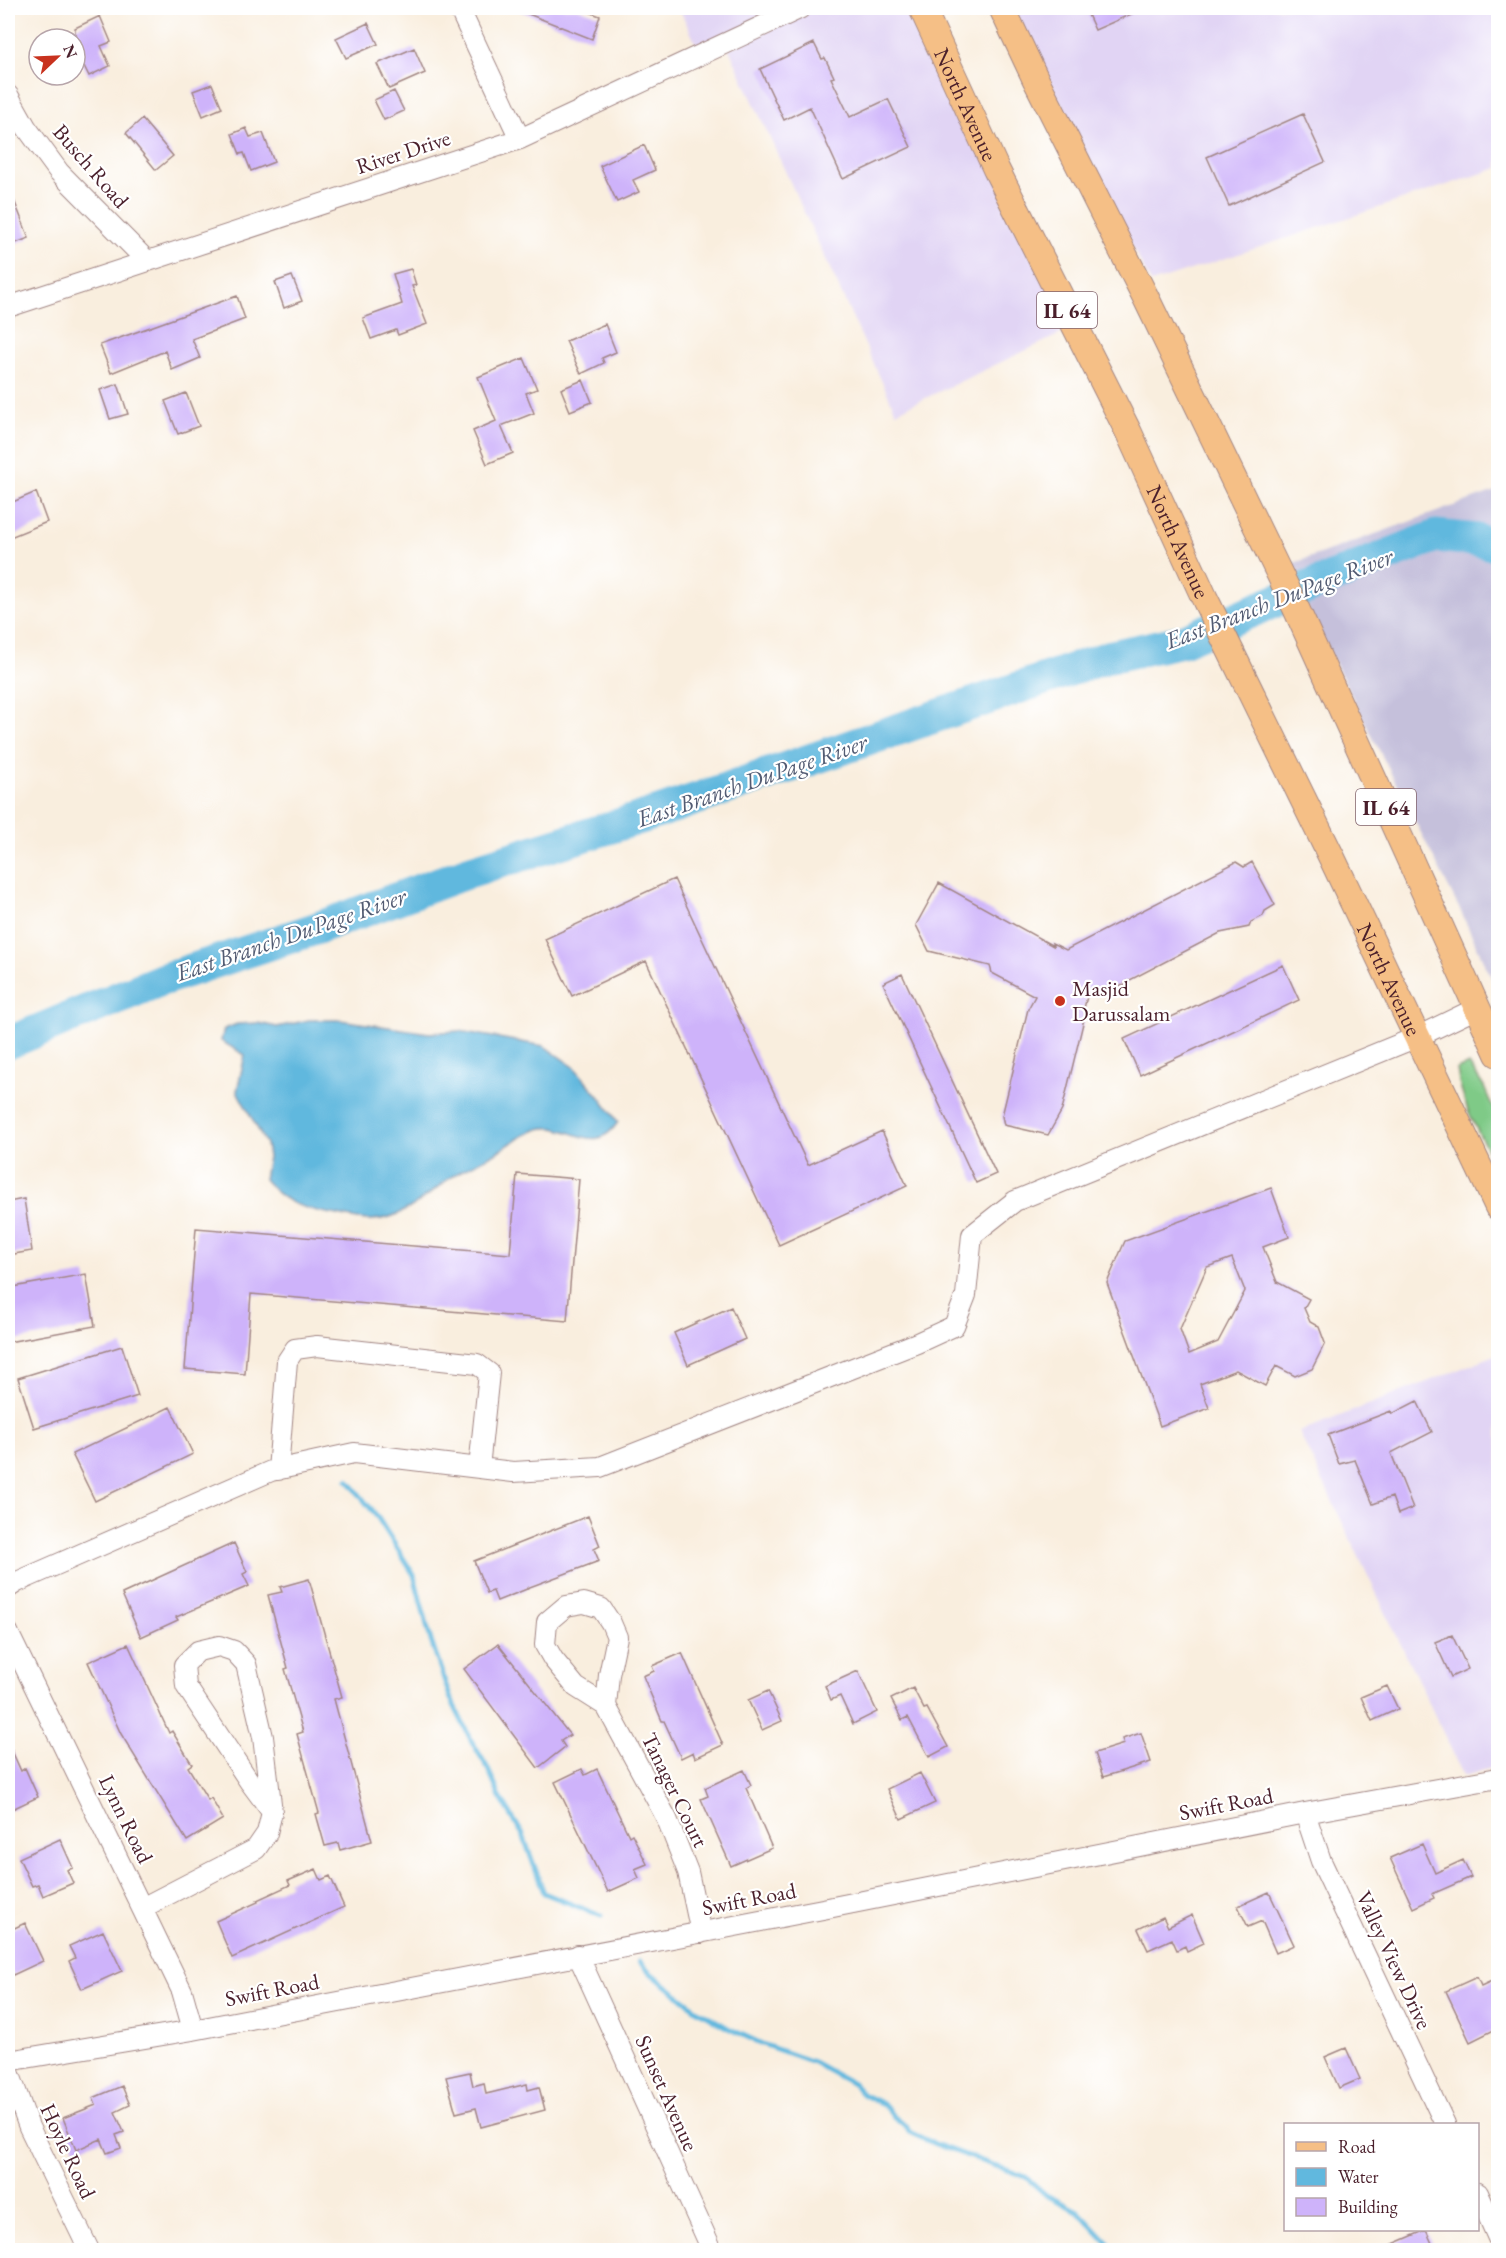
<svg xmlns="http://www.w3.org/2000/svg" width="1506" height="2258" viewBox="0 0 1506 2258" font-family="'EB Garamond',serif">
	<rect width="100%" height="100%" fill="#fff"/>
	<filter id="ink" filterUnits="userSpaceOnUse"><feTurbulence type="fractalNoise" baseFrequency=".0167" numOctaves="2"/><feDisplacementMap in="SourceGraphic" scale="12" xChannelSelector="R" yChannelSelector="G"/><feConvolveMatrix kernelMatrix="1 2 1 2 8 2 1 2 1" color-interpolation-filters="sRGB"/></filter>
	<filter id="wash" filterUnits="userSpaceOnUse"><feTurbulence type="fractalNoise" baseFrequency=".008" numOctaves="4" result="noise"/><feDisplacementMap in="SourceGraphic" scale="24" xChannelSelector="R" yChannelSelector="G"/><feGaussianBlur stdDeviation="1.35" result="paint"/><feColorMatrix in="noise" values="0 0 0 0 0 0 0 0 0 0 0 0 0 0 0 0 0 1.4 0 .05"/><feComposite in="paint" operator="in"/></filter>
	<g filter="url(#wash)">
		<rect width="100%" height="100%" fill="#f9eede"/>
		<path fill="#e1d4f4" d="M 679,8 L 789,8 L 698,48 Z
			M 817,8 L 918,8 L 1071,329 L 896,412 L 729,49 Z
			M 1013,8 L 1498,8 L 1498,168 L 1151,283 Z
			M 1498,1354 L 1498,1766 L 1464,1776 L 1299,1432 Z"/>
		<path fill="#c5c0db" d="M 1498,490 L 1498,992 L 1461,912 L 1286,566 Z"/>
		<path fill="#7fca87" stroke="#647459" stroke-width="1.5" d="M 1469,1064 L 1484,1087 L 1498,1120 L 1498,1170 C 1482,1138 1461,1106 1457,1069 Z"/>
		<path fill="#61b8de" stroke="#566c84" stroke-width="1.5" d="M 309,1020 L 340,1020 L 429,1033 L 459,1031 L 544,1046 L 574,1067 L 599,1096 L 618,1122 C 598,1153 579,1132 553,1128 C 546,1127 537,1129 531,1132 C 519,1137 510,1144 499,1151 C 483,1160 467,1167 451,1177 C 427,1195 404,1219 372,1220 C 358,1221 341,1215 327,1213 C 300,1208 281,1201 264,1179 L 268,1157 L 266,1144 L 237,1091 L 245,1055 L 221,1041 L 224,1029 L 237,1024 L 258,1023 L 277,1027 Z"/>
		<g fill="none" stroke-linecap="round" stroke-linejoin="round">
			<path stroke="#61b8de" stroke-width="5" d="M 348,1480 L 378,1518 L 414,1575 L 431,1641 L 450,1697 L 471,1740 L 487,1767 L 500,1797 L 523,1835 L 544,1893 L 601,1916
				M 639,1961 L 648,1971 L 696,2009 L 728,2028 L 762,2044 L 813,2062 L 853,2084 L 862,2094 L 883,2104 L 893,2116 L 907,2127 L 909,2132 L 935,2144 L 1026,2177 L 1046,2195 L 1078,2211 L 1109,2244 L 1112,2250"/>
			<path stroke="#61b8de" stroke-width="33" d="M 8,1043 L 161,980 L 315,929 L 471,871 L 650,815 L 1108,657 L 1182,641 L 1311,586 L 1436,536 L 1477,540 L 1498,546"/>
		</g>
		<g id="blocks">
			<path fill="#ceb3fa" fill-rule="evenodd" d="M 513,8 L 578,8 L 600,16 L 592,39 Z
				M 1085,8 L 1145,8 L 1095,30 Z
				M 100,16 L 111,42 L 101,46 L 110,66 L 89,76 L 79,56 L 75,59 L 75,28 Z
				M 368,23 L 378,44 L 346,58 L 336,38 Z
				M 814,43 L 822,59 L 825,58 L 834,77 L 831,78 L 850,117 L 888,99 L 911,147 L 843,179 L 810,107 L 784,120 L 760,69 Z
				M 414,48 L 425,73 L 389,89 L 377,64 Z
				M 212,84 L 222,108 L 203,116 L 193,91 Z
				M 394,91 L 404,111 L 384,120 L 374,100 Z
				M 1303,114 L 1325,162 L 1229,206 L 1207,157 Z
				M 142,119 L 173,156 L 156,170 L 126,133 Z
				M 246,128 L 250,137 L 263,133 L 274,162 L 251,171 L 244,153 L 240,154 L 232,134 Z
				M 644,145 L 655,170 L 633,180 L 639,192 L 617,202 L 600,166 Z
				M 8,185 L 29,238 L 8,246 Z
				M 411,269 L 416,285 L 412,286 L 427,324 L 398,335 L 396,330 L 371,339 L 363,318 L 402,304 L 393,274 Z
				M 292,276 L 302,301 L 284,308 L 275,282 Z
				M 237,296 L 245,319 L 192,339 L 200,358 L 172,370 L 165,351 L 111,373 L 100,345 Z
				M 605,324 L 616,352 L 602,358 L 604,363 L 581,374 L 566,341 Z
				M 524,358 L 537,389 L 526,393 L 534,413 L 501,426 L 513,453 L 487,464 L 473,431 L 496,421 L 478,377 Z
				M 583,380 L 592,402 L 570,411 L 561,389 Z
				M 118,384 L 128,414 L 110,419 L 100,390 Z
				M 186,393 L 199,426 L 178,434 L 165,401 Z
				M 36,492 L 47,522 L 8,538 L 8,504 Z
				M 1236,862 L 1244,867 L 1252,862 L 1275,905 L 1265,911 L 1263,916 L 1251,922 L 1249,927 L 1220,933 L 1126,982 L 1124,985 L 1088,993 L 1084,1008 L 1086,1011 L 1062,1110 L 1048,1135 L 1004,1125 L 1002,1116 L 1028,1009 L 1035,996 L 992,973 L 990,966 L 929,951 L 916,925 L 939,883 L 1053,946 L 1052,943 L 1066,950 Z
				M 674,879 L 808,1165 L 882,1131 L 907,1186 L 779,1245 L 646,961 L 572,996 L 545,939 Z
				M 1283,965 L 1299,1000 L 1140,1075 L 1124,1039 Z
				M 902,974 L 996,1174 L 976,1183 L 883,983 Z
				M 517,1174 L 579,1179 L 567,1321 L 251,1294 L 245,1374 L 185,1369 L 196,1228 L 510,1254 Z
				M 1271,1188 L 1289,1237 L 1263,1247 L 1277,1282 L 1309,1299 L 1304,1308 L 1310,1322 L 1319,1327 L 1325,1343 L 1312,1369 L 1295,1376 L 1276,1366 L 1265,1386 L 1236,1370 L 1200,1384 L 1209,1408 L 1160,1426 L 1107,1283 L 1125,1241 ZM 1232,1258 L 1245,1291 L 1218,1342 L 1189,1354 L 1180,1329 L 1207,1267 Z
				M 24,1199 L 32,1251 L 8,1255 L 8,1202 Z
				M 86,1274 L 95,1326 L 8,1342 L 8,1288 Z
				M 731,1307 L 745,1339 L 688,1365 L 674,1333 Z
				M 122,1346 L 138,1396 L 34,1428 L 18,1378 Z
				M 1417,1401 L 1432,1432 L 1391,1453 L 1413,1508 L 1398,1514 L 1392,1497 L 1373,1504 L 1355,1460 L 1339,1464 L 1328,1435 L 1391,1411 L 1392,1414 Z
				M 170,1407 L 193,1454 L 95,1501 L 72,1454 Z
				M 588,1516 L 600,1546 L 594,1549 L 599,1561 L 527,1588 L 527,1589 L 497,1601 L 493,1591 L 487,1593 L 474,1561 Z
				M 234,1543 L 247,1572 L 243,1574 L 249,1586 L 176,1617 L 178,1620 L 141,1637 L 122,1594 Z
				M 309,1579 L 342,1697 L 334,1699 L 372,1841 L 340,1850 L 338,1843 L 325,1846 L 316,1814 L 319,1813 L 297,1734 L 303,1732 L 285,1669 L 288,1668 L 268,1595 L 282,1592 L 280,1587 Z
				M 1452,1635 L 1468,1669 L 1451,1677 L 1435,1642 Z
				M 128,1644 L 169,1733 L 172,1731 L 192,1764 L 188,1767 L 208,1800 L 211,1798 L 223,1819 L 187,1841 L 121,1734 L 88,1662 Z
				M 498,1644 L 570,1735 L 561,1741 L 565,1747 L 538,1768 L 464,1669 Z
				M 682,1653 L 723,1745 L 695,1758 L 693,1752 L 681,1758 L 664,1721 L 662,1721 L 643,1676 L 654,1671 L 652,1666 Z
				M 858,1671 L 877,1712 L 853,1724 L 840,1696 L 831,1700 L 825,1686 Z
				M 1387,1686 L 1398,1709 L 1372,1721 L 1361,1697 Z
				M 913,1688 L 924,1709 L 927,1708 L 948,1747 L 929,1757 L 908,1717 L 902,1720 L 891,1699 Z
				M 768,1691 L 782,1721 L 762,1730 L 748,1700 Z
				M 1141,1733 L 1151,1762 L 1103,1777 L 1095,1753 L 1124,1744 L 1122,1739 Z
				M 8,1742 L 21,1771 L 25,1768 L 38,1797 L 8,1811 Z
				M 582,1769 L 585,1775 L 597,1769 L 629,1836 L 632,1834 L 647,1864 L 635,1869 L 639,1878 L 608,1892 L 555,1782 Z
				M 744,1770 L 751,1785 L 746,1788 L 772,1848 L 731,1866 L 701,1799 L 708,1796 L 705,1788 Z
				M 920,1773 L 935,1803 L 901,1819 L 887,1789 Z
				M 60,1839 L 73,1868 L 67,1870 L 73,1883 L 43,1896 L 38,1884 L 32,1886 L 19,1858 Z
				M 1422,1844 L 1435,1873 L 1463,1860 L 1471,1877 L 1432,1894 L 1434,1898 L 1413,1908 L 1390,1858 Z
				M 316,1869 L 321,1880 L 330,1876 L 344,1907 L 232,1958 L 216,1921 L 258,1902 L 257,1900 L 290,1885 L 288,1881 Z
				M 1269,1892 L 1294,1945 L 1276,1953 L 1262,1921 L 1248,1927 L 1238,1906 Z
				M 1192,1915 L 1204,1943 L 1187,1951 L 1185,1946 L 1177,1950 L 1172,1939 L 1148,1950 L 1138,1929 L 1163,1917 L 1168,1927 Z
				M 25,1923 L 43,1961 L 13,1975 L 8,1963 L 8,1931 Z
				M 103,1931 L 122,1971 L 82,1989 L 69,1961 L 75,1958 L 69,1946 Z
				M 1477,1977 L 1481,1986 L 1498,1978 L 1498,2028 L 1470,2042 L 1446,1991 Z
				M 1346,2048 L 1360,2079 L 1339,2088 L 1325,2057 Z
				M 470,2072 L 473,2086 L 484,2083 L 486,2094 L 527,2084 L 528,2090 L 539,2087 L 545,2110 L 481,2127 L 476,2108 L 456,2113 L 446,2077 Z
				M 122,2086 L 130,2105 L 115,2112 L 124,2132 L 116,2135 L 121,2148 L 107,2153 L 101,2139 L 76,2150 L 63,2118 L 96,2105 L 93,2098 Z
				M 1426,2230 L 1435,2250 L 1379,2250 Z"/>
		</g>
	</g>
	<g filter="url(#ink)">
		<use href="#blocks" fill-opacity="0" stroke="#a28684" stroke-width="1.5"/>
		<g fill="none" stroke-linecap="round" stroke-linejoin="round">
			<defs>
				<path id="minor" d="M 459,8 L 520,139
					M 8,95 L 26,127 L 59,172 L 147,261
					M 8,307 L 520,139 L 801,8
					M 278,1470 L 287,1361 L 295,1349 L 317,1346 L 477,1364 L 489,1373 L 479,1468
					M 8,1588 L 17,1582 L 271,1471 L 354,1453 L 513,1472 L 600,1467 L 917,1343 L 954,1326 L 966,1295 L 972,1235 L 1015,1201 L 1417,1037 L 1477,1008
					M 8,1632 L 182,1991 L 193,2030
					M 606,1706 L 609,1675 L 617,1637 L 611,1623 L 601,1608 L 584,1603 L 566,1606 L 547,1622 L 545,1645 L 553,1659 L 576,1687 L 606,1706 L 667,1819 L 688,1872 L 701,1933
					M 1305,1813 L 1321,1861 L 1445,2124
					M 142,1908 L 256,1849 L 267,1833 L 272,1812 L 263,1737 L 246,1664 L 234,1651 L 219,1646 L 198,1651 L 184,1665 L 186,1686 L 249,1781 L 272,1812
					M 578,1955 L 712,2250
					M 8,2061 L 193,2030 L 828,1908 L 1305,1813 L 1498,1778
					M 8,2069 L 29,2127 L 89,2250
					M 1478,2193 L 1498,2238"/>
				<g id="major">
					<path id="s1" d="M 922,8 L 996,169 L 1129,433 L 1205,599 L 1332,858 L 1498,1207"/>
					<path d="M 1002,8 L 1036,80 L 1146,298 L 1295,606 L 1498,1054"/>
				</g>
			</defs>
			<use href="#minor" stroke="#a28684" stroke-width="22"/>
			<use href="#major" stroke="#a28684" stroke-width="28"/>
			<use href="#minor" stroke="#fff" stroke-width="20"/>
			<use href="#major" stroke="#f5bf86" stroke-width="26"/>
		</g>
	</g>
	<circle fill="#c8321e" stroke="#fff" stroke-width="2" cx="1060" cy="1001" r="6"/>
	<g text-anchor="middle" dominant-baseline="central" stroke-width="4.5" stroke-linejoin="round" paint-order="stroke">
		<g fill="#fff" stroke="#80626b" stroke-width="1.5">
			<rect x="1037" y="292" width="60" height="36" rx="4.5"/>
			<rect x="1356" y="789" width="60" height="36" rx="4.5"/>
		</g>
		<g font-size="21" font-weight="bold" fill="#4a1f2b">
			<text x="1067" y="310">IL 64</text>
			<text x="1386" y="807">IL 64</text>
		</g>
		<g font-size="22" fill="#4a1f2b" stroke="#fff">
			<text stroke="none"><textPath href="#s1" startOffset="106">North Avenue</textPath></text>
			<text transform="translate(403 152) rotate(-18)">River Drive</text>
			<text transform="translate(91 166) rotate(49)">Busch Road</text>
			<text stroke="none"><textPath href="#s1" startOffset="592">North Avenue</textPath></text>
			<text stroke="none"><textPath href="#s1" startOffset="1078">North Avenue</textPath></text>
			<text transform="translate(675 1790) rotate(64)">Tanager Court</text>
			<text transform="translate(1226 1804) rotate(-11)">Swift Road</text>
			<text transform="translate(126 1819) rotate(64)">Lynn Road</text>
			<text transform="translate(749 1899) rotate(-11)">Swift Road</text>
			<text transform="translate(1394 1960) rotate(65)">Valley View Drive</text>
			<text transform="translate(272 1990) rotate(-11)">Swift Road</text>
			<text transform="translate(667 2093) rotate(66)">Sunset Avenue</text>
			<text transform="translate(68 2151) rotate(65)">Hoyle Road</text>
		</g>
		<g font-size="22" fill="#4a1f2b" stroke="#fff" text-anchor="start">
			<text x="1072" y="988">Masjid<tspan x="1072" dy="25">Darussalam</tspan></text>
		</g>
		<g font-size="24" font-style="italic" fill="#535c73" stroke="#fff">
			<text transform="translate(1279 598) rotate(-21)">East Branch DuPage River</text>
			<text transform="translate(752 780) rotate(-19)">East Branch DuPage River</text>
			<text transform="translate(291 934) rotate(-19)">East Branch DuPage River</text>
		</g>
	</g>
	<rect width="1506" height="2258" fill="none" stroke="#fff" stroke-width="30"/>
	<rect x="1284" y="2123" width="195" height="108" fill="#ffffff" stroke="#b7a5aa" stroke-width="1.5"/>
	<rect x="1296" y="2142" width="30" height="9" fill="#f5bf86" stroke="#b7a5aa" stroke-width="1.5"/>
	<text x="1338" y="2153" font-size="18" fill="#4a1f2b">Road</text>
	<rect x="1296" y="2168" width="30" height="18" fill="#61b8de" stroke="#b7a5aa" stroke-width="1.5"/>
	<text x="1338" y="2183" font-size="18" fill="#4a1f2b">Water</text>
	<rect x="1296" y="2198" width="30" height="18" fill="#ceb3fa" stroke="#b7a5aa" stroke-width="1.5"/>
	<text x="1338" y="2213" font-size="18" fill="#4a1f2b">Building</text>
	<g transform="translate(57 57) rotate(67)"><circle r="28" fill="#ffffff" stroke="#b7a5aa" stroke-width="1.5"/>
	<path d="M0-4.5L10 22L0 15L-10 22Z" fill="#c8321e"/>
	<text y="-9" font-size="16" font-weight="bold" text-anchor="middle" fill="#4a1f2b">N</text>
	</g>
</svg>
